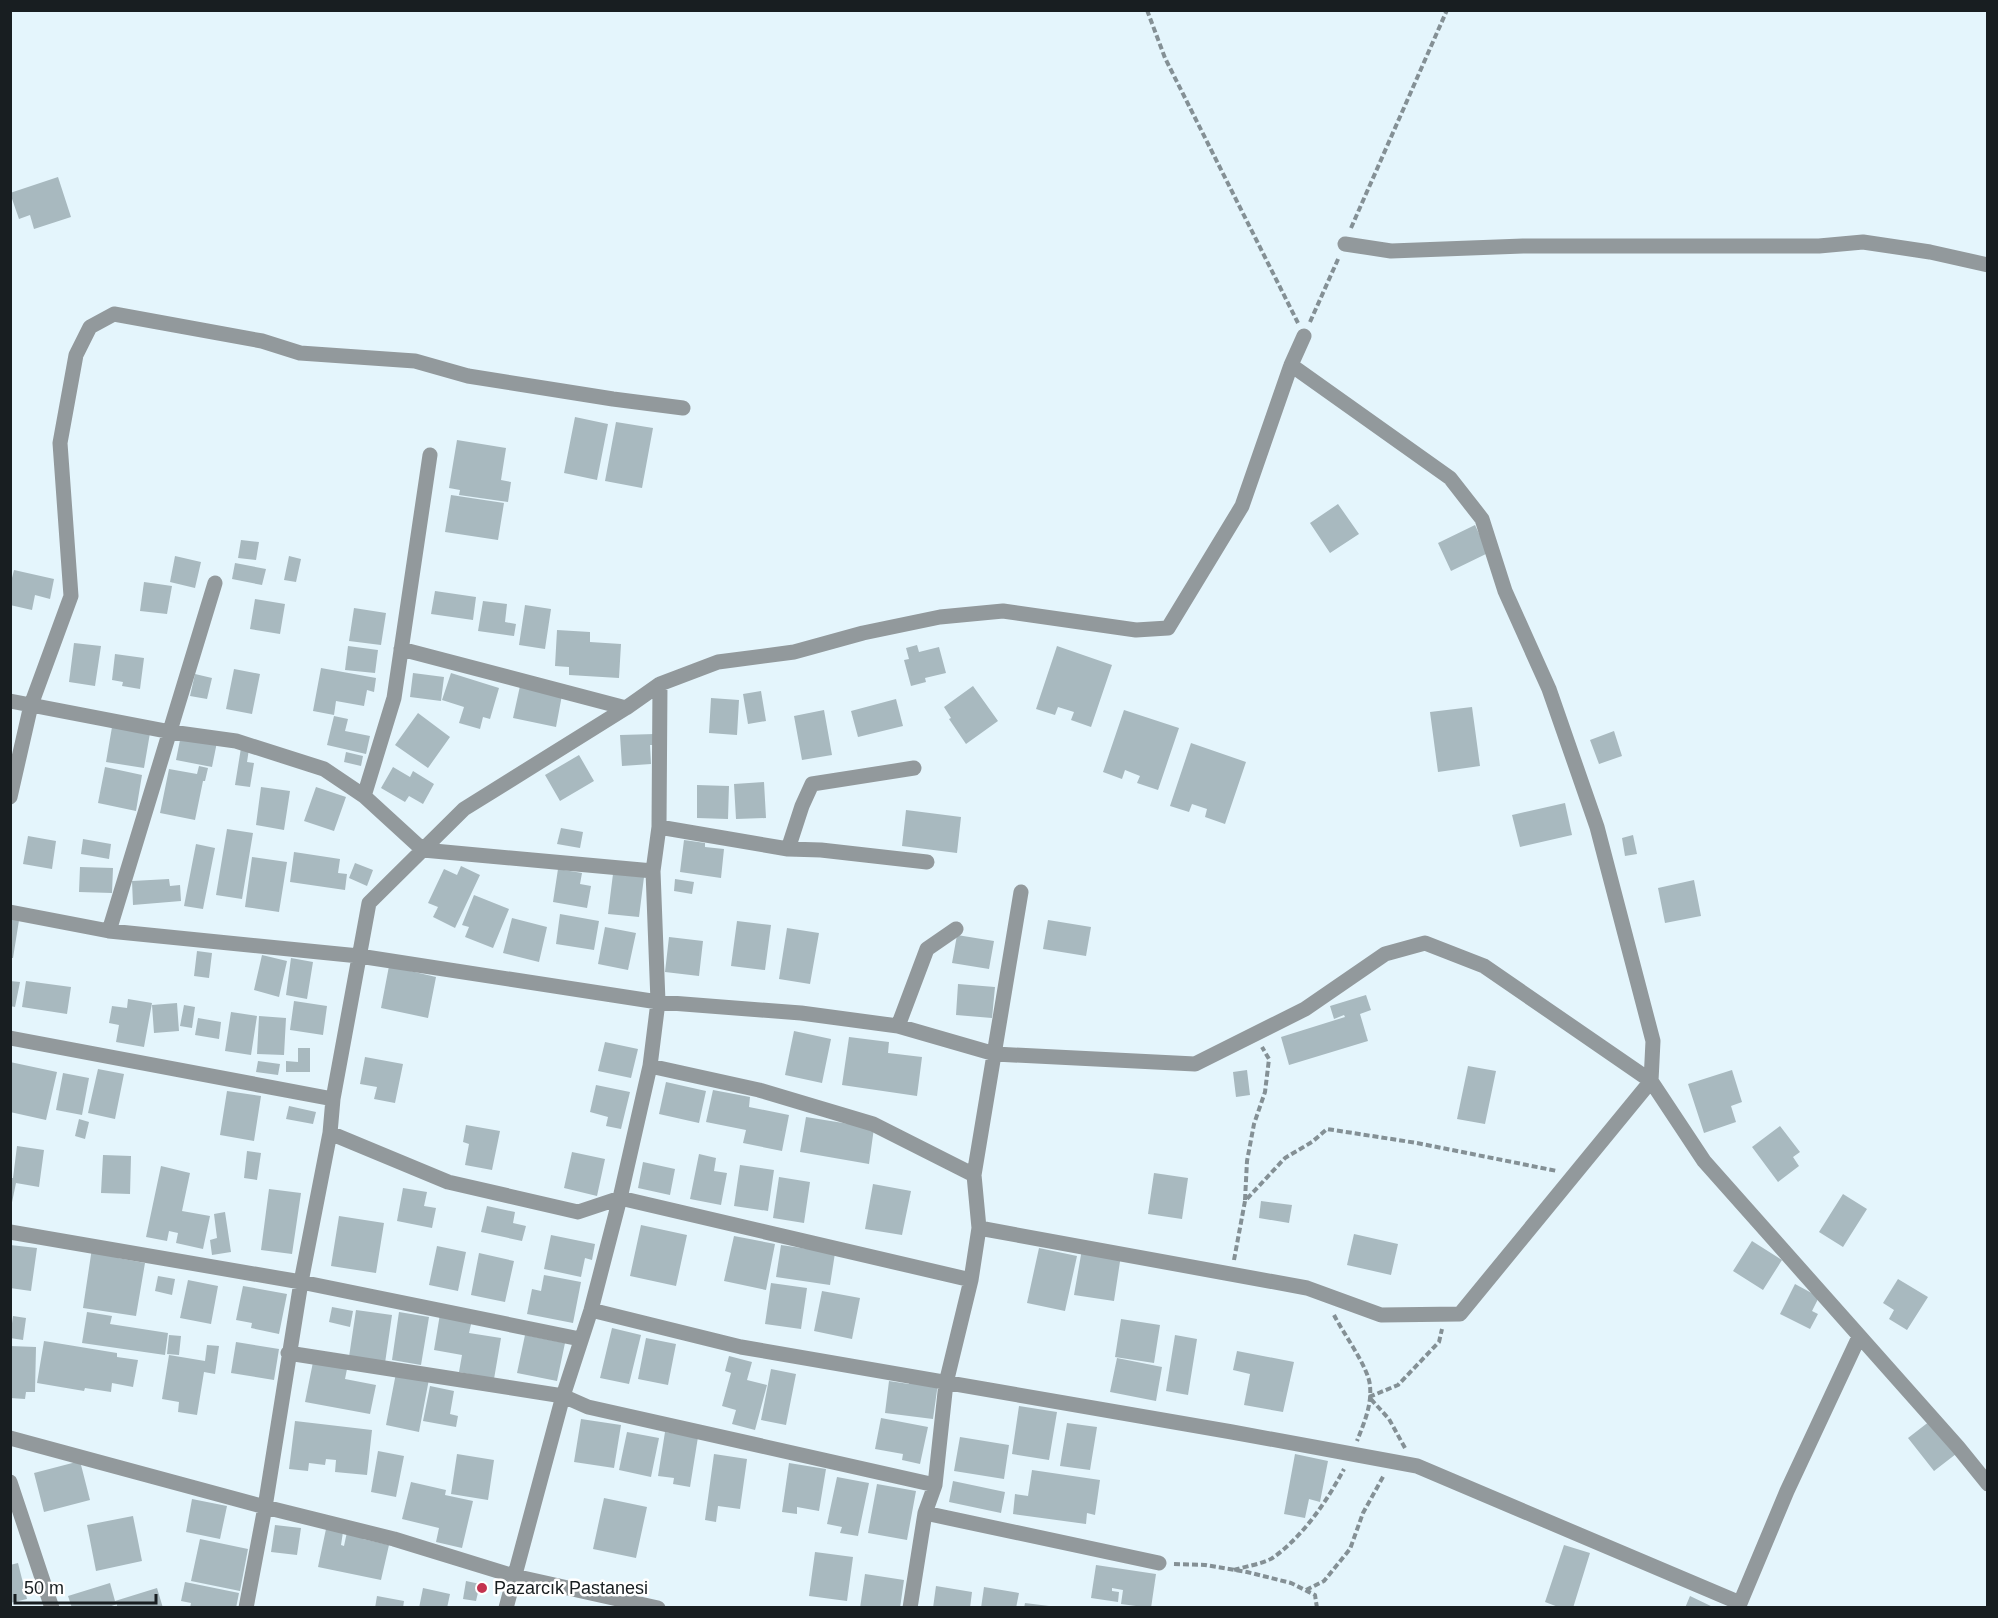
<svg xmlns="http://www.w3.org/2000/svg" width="1998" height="1618" viewBox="0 0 1998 1618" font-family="Arial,sans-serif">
	<rect width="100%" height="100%" fill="#e4f5fc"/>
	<path fill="#a8b9bf" d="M 58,177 L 71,217 L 34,229 L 30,215 L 19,219 L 10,193 Z
		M 575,417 L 608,424 L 597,480 L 564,473 Z
		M 616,422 L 653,428 L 642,488 L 605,481 Z
		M 457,440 L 506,448 L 501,480 L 511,482 L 508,502 L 459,495 L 460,490 L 449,488 Z
		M 451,495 L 504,503 L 498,540 L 445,532 Z
		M 1338,504 L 1359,534 L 1330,553 L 1310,523 Z
		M 1475,525 L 1488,553 L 1451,571 L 1438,543 Z
		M 241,540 L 259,542 L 256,560 L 238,558 Z
		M 175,556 L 201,562 L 195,588 L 170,582 Z
		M 289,556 L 301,559 L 296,582 L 284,580 Z
		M 235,563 L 266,569 L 262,585 L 232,579 Z
		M 14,570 L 54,579 L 50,599 L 35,595 L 32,610 L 10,605 L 10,586 Z
		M 144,582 L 172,586 L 167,614 L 140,611 Z
		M 435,591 L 476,597 L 473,620 L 431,614 Z
		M 255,599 L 285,604 L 280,634 L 250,629 Z
		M 483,601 L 507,604 L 505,622 L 516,624 L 514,636 L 478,631 Z
		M 525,605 L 551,609 L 545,649 L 519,645 Z
		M 354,608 L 386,613 L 381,645 L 349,641 Z
		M 557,630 L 590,632 L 590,642 L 621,644 L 619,678 L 569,675 L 569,667 L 555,666 Z
		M 74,643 L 101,646 L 95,686 L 69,682 Z
		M 917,645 L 919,652 L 939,647 L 946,673 L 925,678 L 926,682 L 911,686 L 904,660 L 909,659 L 906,648 Z
		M 348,646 L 378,650 L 375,673 L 345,670 Z
		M 1057,646 L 1112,665 L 1091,727 L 1071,720 L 1074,712 L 1058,707 L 1055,715 L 1036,709 Z
		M 115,654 L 144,658 L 140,689 L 122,686 L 123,682 L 112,680 Z
		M 321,668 L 376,678 L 374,692 L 367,690 L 364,706 L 336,701 L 334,715 L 313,711 Z
		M 234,669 L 260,674 L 252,714 L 226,709 Z
		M 413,673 L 444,677 L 441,701 L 410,697 Z
		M 451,673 L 499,688 L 490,719 L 483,717 L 480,729 L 459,723 L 464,707 L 442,700 Z
		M 195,674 L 212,678 L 207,699 L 190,696 Z
		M 520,686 L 562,695 L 556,727 L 513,718 Z
		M 973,686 L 998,721 L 966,744 L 949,719 L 951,718 L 944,707 Z
		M 761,691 L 766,721 L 748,724 L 743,694 Z
		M 711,698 L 739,700 L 737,735 L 709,733 Z
		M 896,699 L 903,726 L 858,737 L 851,711 Z
		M 1472,707 L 1480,766 L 1438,772 L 1430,712 Z
		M 824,710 L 832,755 L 802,760 L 794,716 Z
		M 1124,710 L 1179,728 L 1158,790 L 1137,783 L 1140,776 L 1125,770 L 1122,779 L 1103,772 Z
		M 418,713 L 450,737 L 428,768 L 395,745 Z
		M 334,716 L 348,719 L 345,731 L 370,736 L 366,754 L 327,745 Z
		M 112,727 L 150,733 L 144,768 L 106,762 Z
		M 1614,731 L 1622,756 L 1599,764 L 1590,740 Z
		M 655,734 L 656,745 L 650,745 L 651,764 L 622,766 L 620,735 Z
		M 181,735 L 217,742 L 212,767 L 176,760 Z
		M 1191,743 L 1246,762 L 1225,824 L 1205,817 L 1207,809 L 1192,804 L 1189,812 L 1170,806 Z
		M 241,748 L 249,749 L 247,762 L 254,763 L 250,787 L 235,785 Z
		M 346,752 L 363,756 L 361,766 L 344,762 Z
		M 579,755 L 594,781 L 560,801 L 545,775 Z
		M 199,766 L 208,768 L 205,781 L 203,781 L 195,820 L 160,813 L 169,769 L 197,774 Z
		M 105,767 L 142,775 L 136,811 L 98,803 Z
		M 393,767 L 410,777 L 413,771 L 434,784 L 423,804 L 409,796 L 405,802 L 381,788 Z
		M 764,782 L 766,818 L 736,819 L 734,784 Z
		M 697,785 L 729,786 L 728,819 L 697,818 Z
		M 261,787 L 290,791 L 284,830 L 256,825 Z
		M 316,787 L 346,797 L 334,831 L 304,821 Z
		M 1565,803 L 1572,835 L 1520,847 L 1512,815 Z
		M 906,810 L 961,817 L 957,853 L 902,846 Z
		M 561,828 L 583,832 L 580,848 L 557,844 Z
		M 227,829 L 253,833 L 242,899 L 216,895 Z
		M 1633,835 L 1637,854 L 1625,856 L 1622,838 Z
		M 28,836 L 56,841 L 52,869 L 23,864 Z
		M 83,839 L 111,844 L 109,859 L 81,854 Z
		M 684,840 L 705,843 L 705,847 L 724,849 L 721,878 L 680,872 Z
		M 196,844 L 215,848 L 203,909 L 184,906 Z
		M 294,852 L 340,859 L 338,873 L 347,874 L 345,890 L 290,882 Z
		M 252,857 L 287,862 L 279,912 L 245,907 Z
		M 355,863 L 373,870 L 367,886 L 349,878 Z
		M 461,866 L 480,875 L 455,928 L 433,917 L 438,907 L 428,903 L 444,869 L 457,875 Z
		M 80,867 L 113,868 L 112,893 L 79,892 Z
		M 558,869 L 582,873 L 580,884 L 591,886 L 587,908 L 553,902 Z
		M 613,874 L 644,877 L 639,917 L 608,914 Z
		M 169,879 L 170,886 L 180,885 L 181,901 L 133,905 L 132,881 Z
		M 675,879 L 694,882 L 692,894 L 674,891 Z
		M 1694,880 L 1701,916 L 1665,923 L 1658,888 Z
		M 474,895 L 509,909 L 493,948 L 465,937 L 469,927 L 462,925 Z
		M 10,912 L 20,914 L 13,958 L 10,958 Z
		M 560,914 L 599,921 L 594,950 L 556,944 Z
		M 512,918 L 547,927 L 539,962 L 503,953 Z
		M 1048,920 L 1091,927 L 1086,956 L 1043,949 Z
		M 737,921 L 771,925 L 765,970 L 731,966 Z
		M 605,927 L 636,933 L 628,970 L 598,964 Z
		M 787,928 L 819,933 L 810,984 L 779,979 Z
		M 957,935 L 994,941 L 989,969 L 952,963 Z
		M 669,937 L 703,941 L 699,976 L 665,972 Z
		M 197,951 L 212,953 L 209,978 L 194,976 Z
		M 262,955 L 287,961 L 279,997 L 254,990 Z
		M 291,958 L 313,962 L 307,999 L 286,995 Z
		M 389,966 L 436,977 L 428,1018 L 381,1008 Z
		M 10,981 L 20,982 L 15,1007 L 10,1006 Z
		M 26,981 L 71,987 L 67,1014 L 22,1007 Z
		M 958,984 L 995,987 L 992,1018 L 956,1015 Z
		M 1366,995 L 1371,1010 L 1360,1014 L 1368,1041 L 1289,1065 L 1281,1037 L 1345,1017 L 1344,1015 L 1334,1019 L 1330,1006 Z
		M 128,999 L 152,1003 L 144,1047 L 116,1042 L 119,1025 L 109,1023 L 112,1006 L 127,1008 Z
		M 294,1001 L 327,1006 L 323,1035 L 290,1030 Z
		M 177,1003 L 179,1031 L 154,1033 L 152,1005 Z
		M 184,1005 L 195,1007 L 192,1028 L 180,1026 Z
		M 231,1012 L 257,1016 L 251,1055 L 225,1051 Z
		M 259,1016 L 286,1018 L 284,1055 L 257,1054 Z
		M 198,1018 L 221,1022 L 219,1039 L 195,1035 Z
		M 794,1031 L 831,1039 L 822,1083 L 785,1075 Z
		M 849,1037 L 889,1042 L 888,1053 L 922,1057 L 917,1096 L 842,1085 Z
		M 605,1042 L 638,1049 L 631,1078 L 598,1071 Z
		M 298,1048 L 310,1048 L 310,1072 L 286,1072 L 286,1061 L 298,1062 Z
		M 365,1057 L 403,1064 L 395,1103 L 374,1099 L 377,1087 L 360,1084 Z
		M 258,1061 L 280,1064 L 278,1075 L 256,1072 Z
		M 10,1062 L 57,1072 L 46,1120 L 10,1112 Z
		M 1468,1066 L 1496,1071 L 1485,1124 L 1457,1119 Z
		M 98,1069 L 124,1074 L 115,1119 L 88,1113 Z
		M 1247,1070 L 1250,1095 L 1236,1097 L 1233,1072 Z
		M 1732,1070 L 1742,1102 L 1731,1106 L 1736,1122 L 1704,1133 L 1688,1084 Z
		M 63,1073 L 89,1078 L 82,1115 L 56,1110 Z
		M 666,1082 L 706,1091 L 699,1123 L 659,1114 Z
		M 596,1085 L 630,1092 L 621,1129 L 606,1126 L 608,1117 L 590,1112 Z
		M 713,1090 L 750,1097 L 749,1107 L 789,1115 L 782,1151 L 743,1143 L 746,1130 L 706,1122 Z
		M 227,1091 L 261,1096 L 254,1141 L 220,1135 Z
		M 289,1106 L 316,1112 L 313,1124 L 286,1119 Z
		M 806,1117 L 874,1128 L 869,1164 L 800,1152 Z
		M 79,1119 L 89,1122 L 85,1139 L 75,1136 Z
		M 466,1125 L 500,1131 L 492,1170 L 465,1165 L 469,1144 L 463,1142 Z
		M 1780,1126 L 1800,1152 L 1793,1157 L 1799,1166 L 1778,1182 L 1752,1147 Z
		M 17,1146 L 44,1150 L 39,1187 L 16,1183 L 10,1212 L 10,1178 L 13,1178 Z
		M 247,1151 L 261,1153 L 257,1180 L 244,1178 Z
		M 572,1152 L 605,1159 L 597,1196 L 564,1188 Z
		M 699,1154 L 716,1158 L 714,1171 L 727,1173 L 721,1205 L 690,1199 Z
		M 103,1155 L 131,1156 L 130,1194 L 101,1193 Z
		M 643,1162 L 675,1169 L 670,1195 L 638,1188 Z
		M 740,1165 L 774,1170 L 768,1211 L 734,1206 Z
		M 161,1166 L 190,1173 L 182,1211 L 210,1216 L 203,1249 L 176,1243 L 178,1233 L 169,1231 L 167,1241 L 146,1237 Z
		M 1154,1173 L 1188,1178 L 1182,1219 L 1148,1214 Z
		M 779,1177 L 810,1182 L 804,1223 L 773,1218 Z
		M 873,1184 L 911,1191 L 902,1235 L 865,1229 Z
		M 403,1188 L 427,1192 L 424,1206 L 436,1208 L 432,1228 L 397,1221 Z
		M 269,1189 L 301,1193 L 292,1254 L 261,1250 Z
		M 1843,1194 L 1867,1209 L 1843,1247 L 1819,1232 Z
		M 1261,1201 L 1292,1205 L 1289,1223 L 1259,1218 Z
		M 487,1206 L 515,1212 L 513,1223 L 526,1226 L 522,1241 L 481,1232 Z
		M 225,1212 L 231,1252 L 212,1255 L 210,1240 L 217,1238 L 214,1214 Z
		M 339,1216 L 384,1223 L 376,1273 L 331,1266 Z
		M 641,1225 L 687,1235 L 676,1286 L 630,1276 Z
		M 1354,1234 L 1398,1244 L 1391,1275 L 1347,1265 Z
		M 551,1235 L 595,1244 L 592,1260 L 585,1258 L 581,1277 L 544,1269 Z
		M 734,1236 L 775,1244 L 766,1290 L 724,1281 Z
		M 1752,1241 L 1782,1260 L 1763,1290 L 1733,1271 Z
		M 10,1245 L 37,1248 L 31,1291 L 10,1288 Z
		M 781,1245 L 835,1253 L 830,1285 L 776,1277 Z
		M 437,1246 L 466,1252 L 458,1291 L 429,1285 Z
		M 92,1248 L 119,1253 L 118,1258 L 145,1263 L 136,1316 L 83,1308 Z
		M 1039,1248 L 1077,1256 L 1065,1311 L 1027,1303 Z
		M 1082,1249 L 1121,1255 L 1114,1301 L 1074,1295 Z
		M 479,1253 L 514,1261 L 505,1302 L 471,1295 Z
		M 544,1275 L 581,1282 L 573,1323 L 527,1314 L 532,1289 L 541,1291 Z
		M 158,1276 L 175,1279 L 172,1295 L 155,1291 Z
		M 1898,1279 L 1928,1297 L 1907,1330 L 1889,1319 L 1894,1310 L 1883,1303 Z
		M 188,1280 L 218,1286 L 211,1324 L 180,1318 Z
		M 771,1283 L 807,1288 L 801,1329 L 765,1324 Z
		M 1795,1284 L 1819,1297 L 1812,1311 L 1818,1314 L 1810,1329 L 1780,1314 Z
		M 243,1286 L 287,1294 L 279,1334 L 251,1328 L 252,1323 L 236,1320 Z
		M 822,1291 L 860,1298 L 852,1339 L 814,1331 Z
		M 332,1307 L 353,1311 L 350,1327 L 329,1322 Z
		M 356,1310 L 392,1315 L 385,1363 L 349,1357 Z
		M 87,1312 L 112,1316 L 110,1324 L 168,1333 L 165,1355 L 82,1343 Z
		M 399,1312 L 429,1317 L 421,1365 L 392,1360 Z
		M 440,1314 L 472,1320 L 469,1333 L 501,1338 L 494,1379 L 459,1372 L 462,1355 L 434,1350 Z
		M 13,1316 L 26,1318 L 23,1340 L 10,1338 Z
		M 1121,1319 L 1160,1325 L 1154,1363 L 1115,1357 Z
		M 612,1328 L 641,1335 L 629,1384 L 600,1378 Z
		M 169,1335 L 181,1336 L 179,1355 L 167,1354 Z
		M 525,1335 L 565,1343 L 557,1381 L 517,1373 Z
		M 1175,1335 L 1197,1339 L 1188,1395 L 1166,1391 Z
		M 646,1338 L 676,1344 L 668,1385 L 638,1379 Z
		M 44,1341 L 117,1353 L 117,1357 L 138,1360 L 133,1387 L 112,1383 L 111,1392 L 85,1388 L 84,1391 L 37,1383 Z
		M 236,1342 L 279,1349 L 274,1380 L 231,1373 Z
		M 207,1345 L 219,1346 L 215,1374 L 204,1372 L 197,1415 L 178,1412 L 179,1402 L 162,1399 L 169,1355 L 205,1361 Z
		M 10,1346 L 36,1347 L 35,1392 L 26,1392 L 25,1399 L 10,1398 Z
		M 1237,1351 L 1294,1362 L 1283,1412 L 1244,1405 L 1250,1374 L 1233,1370 Z
		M 729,1356 L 752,1362 L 747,1380 L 767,1385 L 755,1430 L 732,1424 L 736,1410 L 722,1406 L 731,1373 L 725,1371 Z
		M 1117,1358 L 1162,1367 L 1156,1401 L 1110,1392 Z
		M 313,1362 L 347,1369 L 345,1379 L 376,1385 L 370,1414 L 305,1402 Z
		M 771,1369 L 796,1374 L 786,1425 L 761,1420 Z
		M 396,1373 L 429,1379 L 419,1432 L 386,1425 Z
		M 909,1379 L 938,1383 L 933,1419 L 885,1413 L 889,1381 L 909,1384 Z
		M 430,1386 L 454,1391 L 450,1414 L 458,1416 L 456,1427 L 423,1421 Z
		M 1019,1406 L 1057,1412 L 1049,1460 L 1012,1454 Z
		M 881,1418 L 928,1427 L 920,1464 L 902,1460 L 903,1454 L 875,1449 Z
		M 581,1419 L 621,1425 L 614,1468 L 574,1462 Z
		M 295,1421 L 372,1430 L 367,1475 L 335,1472 L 336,1460 L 326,1459 L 325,1465 L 309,1463 L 308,1471 L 289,1469 Z
		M 1930,1421 L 1956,1454 L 1934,1471 L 1908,1438 Z
		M 1067,1423 L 1097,1427 L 1090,1470 L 1060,1466 Z
		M 627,1432 L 659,1438 L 651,1477 L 619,1470 Z
		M 665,1432 L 698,1437 L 690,1487 L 673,1484 L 674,1478 L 658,1476 Z
		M 960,1437 L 1009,1445 L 1004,1479 L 954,1471 Z
		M 378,1451 L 404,1456 L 396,1497 L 371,1492 Z
		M 457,1454 L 494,1460 L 488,1500 L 451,1494 Z
		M 714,1454 L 747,1459 L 740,1509 L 718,1506 L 716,1522 L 705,1520 Z
		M 1295,1454 L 1328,1461 L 1320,1502 L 1309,1499 L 1305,1518 L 1284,1514 Z
		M 80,1461 L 90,1500 L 44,1512 L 34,1473 Z
		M 789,1463 L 826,1469 L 819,1511 L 797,1507 L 797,1514 L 782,1512 Z
		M 1032,1470 L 1100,1480 L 1095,1515 L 1087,1513 L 1086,1524 L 1013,1514 L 1015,1494 L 1028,1496 Z
		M 837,1477 L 869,1483 L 858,1536 L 840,1533 L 842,1527 L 827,1524 Z
		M 953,1481 L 1005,1492 L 1001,1513 L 949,1502 Z
		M 411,1482 L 446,1490 L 445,1495 L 473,1501 L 462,1548 L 436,1542 L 439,1528 L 402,1519 Z
		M 877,1484 L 916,1491 L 907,1540 L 868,1533 Z
		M 604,1498 L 647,1507 L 636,1558 L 593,1549 Z
		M 192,1499 L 227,1506 L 220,1539 L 186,1532 Z
		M 133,1516 L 142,1561 L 96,1571 L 87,1525 Z
		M 275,1525 L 301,1528 L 297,1555 L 271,1552 Z
		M 326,1529 L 343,1532 L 341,1545 L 344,1546 L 347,1532 L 363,1535 L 363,1539 L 389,1545 L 381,1580 L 318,1567 Z
		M 200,1539 L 248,1549 L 240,1591 L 191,1581 Z
		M 1564,1545 L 1590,1553 L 1573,1608 L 1561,1608 L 1545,1602 Z
		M 815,1552 L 853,1557 L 847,1601 L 809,1596 Z
		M 18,1563 L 27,1599 L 10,1603 L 10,1565 Z
		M 1096,1565 L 1156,1574 L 1151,1608 L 1121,1604 L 1123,1590 L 1112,1588 L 1112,1591 L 1119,1592 L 1118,1602 L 1091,1598 Z
		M 865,1574 L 904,1580 L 900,1608 L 860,1608 Z
		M 466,1581 L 480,1584 L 476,1601 L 463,1599 Z
		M 185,1582 L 239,1593 L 236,1608 L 190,1608 L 191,1603 L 181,1601 Z
		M 110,1583 L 115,1601 L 157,1588 L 163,1608 L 117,1608 L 117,1604 L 106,1608 L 72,1608 L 68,1596 Z
		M 936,1586 L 972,1592 L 970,1608 L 933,1608 Z
		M 984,1587 L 1019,1593 L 1016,1608 L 981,1608 Z
		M 423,1588 L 450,1594 L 447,1608 L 419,1608 Z
		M 377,1596 L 404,1601 L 403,1608 L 375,1608 Z
		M 1690,1596 L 1715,1608 L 1685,1608 Z
		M 1025,1603 L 1049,1606 L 1049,1608 L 1024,1608 Z"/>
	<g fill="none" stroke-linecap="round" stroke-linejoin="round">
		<path stroke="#849095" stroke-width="4" stroke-dasharray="6 3" stroke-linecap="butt" d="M 1147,10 L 1165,58 L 1298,323
			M 1351,228 L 1447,10
			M 1310,322 L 1339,257
			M 1245,1200 L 1247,1161 L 1254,1124 L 1265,1092 L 1269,1059 L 1262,1047
			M 1234,1260 L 1245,1201 L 1285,1158 L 1312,1142 L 1327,1129 L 1417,1143 L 1557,1171
			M 1334,1315 C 1343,1333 1369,1368 1370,1386 C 1372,1405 1364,1423 1357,1441
			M 1405,1448 L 1389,1419 L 1369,1397 L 1398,1385 L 1439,1342 L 1442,1329
			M 1174,1564 L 1205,1565 L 1247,1572 L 1291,1583 L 1315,1595 L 1317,1608
			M 1234,1570 C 1246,1566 1264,1564 1274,1557 C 1304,1535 1327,1501 1344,1469
			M 1306,1590 L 1324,1581 L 1350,1549 L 1363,1513 L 1384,1475"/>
		<path stroke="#92999c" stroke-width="15" d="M 1345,244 L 1391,251 L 1523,246 L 1819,246 L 1863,242 L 1930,252 L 1988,265
			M 401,649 L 626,708
			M 10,701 L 171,732 L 236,741 L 324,769 L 364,796 L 423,850 L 653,871
			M 364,796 L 394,698 L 430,455
			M 10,797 L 31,705 L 71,596 L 60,443 L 76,355 L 90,327 L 114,314 L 262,341 L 300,353 L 415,361 L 468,376 L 613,399 L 683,408
			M 659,827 L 788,849 L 802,806 L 812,784 L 914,768
			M 788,849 L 821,850 L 927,862
			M 10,912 L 109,931 L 359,956 L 658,1002 L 801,1013 L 898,1026 L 995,1054 L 1195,1064 L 1305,1009 L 1385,954 L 1425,943 L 1484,966 L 1651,1081 L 1704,1161 L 1958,1447 L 1988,1484
			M 109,931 L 215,583
			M 898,1026 L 927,949 L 956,929
			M 10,1038 L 333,1099
			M 650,1066 L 759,1090 L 873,1124 L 974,1175
			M 330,1133 L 448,1182 L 578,1212 L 620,1198 L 971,1280
			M 979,1228 L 1307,1288 L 1381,1315 L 1460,1314 L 1651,1081 L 1653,1041 L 1597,827 L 1549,689 L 1505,591 L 1482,519 L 1450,478 L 1291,365
			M 10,1232 L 301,1282 L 580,1339
			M 591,1310 L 741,1347 L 1232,1432 L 1417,1466 L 1740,1603
			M 288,1353 L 563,1396 L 588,1407 L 935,1485
			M 10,1438 L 265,1507 L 394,1539 L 514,1576 L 658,1608
			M 10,1482 L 52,1608
			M 925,1513 L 1159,1563
			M 246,1608 L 265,1507 L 301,1282 L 330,1133 L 333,1099 L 369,903 L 464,809 L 626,708 L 660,684 L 718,662 L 794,652 L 863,633 L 940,617 L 1003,611 L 1136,630 L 1168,628 L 1242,506 L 1291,365 L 1304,336
			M 506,1608 L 563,1396 L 591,1310 L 620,1198 L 650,1066 L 658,1002 L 653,871 L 659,827 L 660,684
			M 910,1608 L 925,1513 L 935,1485 L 946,1383 L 971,1280 L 979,1228 L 974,1175 L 1021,892
			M 1738,1608 L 1787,1491 L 1859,1337"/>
	</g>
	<circle fill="#c33350" stroke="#fff" stroke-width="2" cx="482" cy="1588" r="6"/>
	<g text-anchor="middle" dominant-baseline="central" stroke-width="5" stroke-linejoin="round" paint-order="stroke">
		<g font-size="18" fill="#181e21" stroke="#fff" text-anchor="start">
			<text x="494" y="1588">Pazarcık Pastanesi</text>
		</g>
	</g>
	<rect width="1998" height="1618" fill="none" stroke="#181e21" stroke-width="24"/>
	<path d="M15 1594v9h141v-9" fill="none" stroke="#181e21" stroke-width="3"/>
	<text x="24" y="1594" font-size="18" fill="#181e21" stroke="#ffffff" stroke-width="4.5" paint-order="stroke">50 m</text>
</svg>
